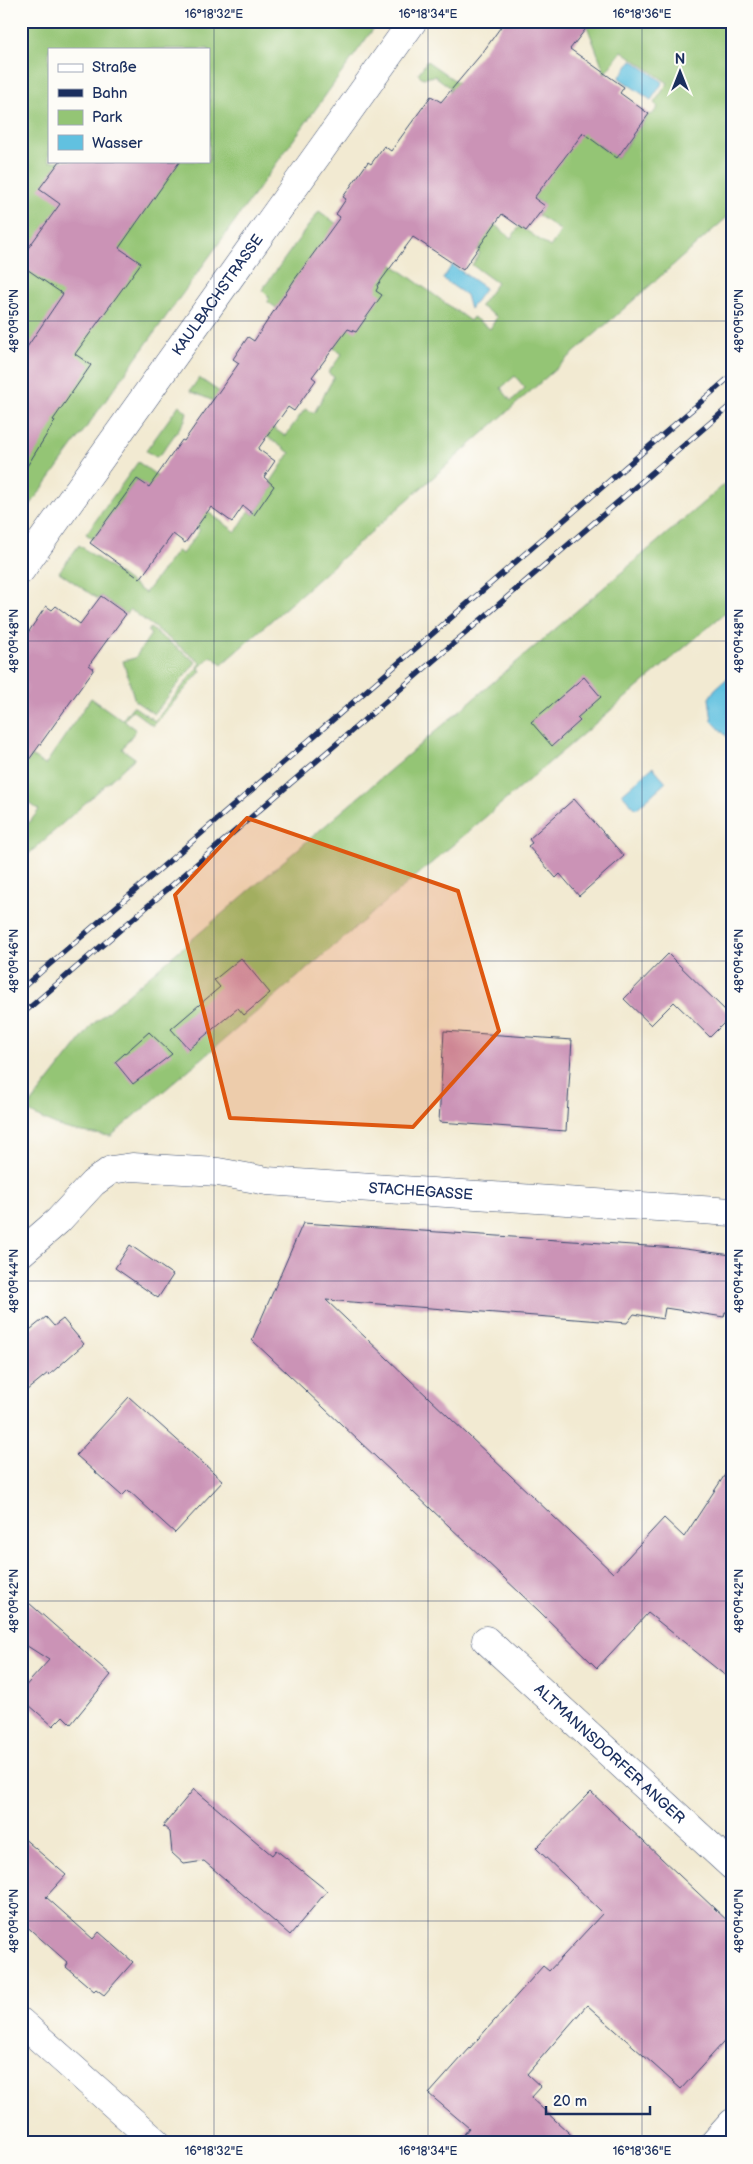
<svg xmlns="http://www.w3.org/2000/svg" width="753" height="2164" viewBox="0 0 753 2164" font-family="'Balsamiq Sans',sans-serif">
	<rect width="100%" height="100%" fill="#fdfcf7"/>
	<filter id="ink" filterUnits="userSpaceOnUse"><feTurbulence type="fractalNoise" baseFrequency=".02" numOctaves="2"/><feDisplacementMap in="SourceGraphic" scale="10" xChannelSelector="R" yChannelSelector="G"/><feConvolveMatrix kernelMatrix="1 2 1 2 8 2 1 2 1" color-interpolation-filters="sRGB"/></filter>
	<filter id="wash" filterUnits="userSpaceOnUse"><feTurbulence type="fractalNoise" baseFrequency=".0096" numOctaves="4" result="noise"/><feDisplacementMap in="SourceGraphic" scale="20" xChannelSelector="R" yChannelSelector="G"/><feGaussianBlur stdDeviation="1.12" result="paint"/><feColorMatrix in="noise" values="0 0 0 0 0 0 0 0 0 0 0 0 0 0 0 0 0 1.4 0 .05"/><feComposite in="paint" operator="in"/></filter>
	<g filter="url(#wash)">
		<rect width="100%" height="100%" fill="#f2ead2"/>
		<path fill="#94c575" stroke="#587a6a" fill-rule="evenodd" d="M 21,21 L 379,21 L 21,518 ZM 49,49 L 209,49 L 209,161 L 49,161 Z
			M 580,21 L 732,21 L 732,213 L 222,664 L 211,656 L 199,668 L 201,671 L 153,726 L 132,710 L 124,721 L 136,730 L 122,749 L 135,758 L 21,861 L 21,818 L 29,823 L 39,810 L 21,797 L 21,744 L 25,752 L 45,765 L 91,698 L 122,720 L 133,706 L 155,721 L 201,663 L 130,609 L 126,614 L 101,596 L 98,599 L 59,572 L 79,545 L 145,593 L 177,551 L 182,554 L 200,530 L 185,518 L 187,515 L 137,479 L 93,539 L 86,534 L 138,462 L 236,532 L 249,511 L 254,515 L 274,486 L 270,483 L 290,453 L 223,405 L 190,391 L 199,378 L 285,436 L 305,409 L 314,413 L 334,377 L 328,373 L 342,354 L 268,302 L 269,297 L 262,290 L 319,211 L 470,321 L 473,317 L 490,329 L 497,317 L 480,306 L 497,283 L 472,265 L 480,253 L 477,251 L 481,245 L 467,235 L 484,216 L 511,238 L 520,226 L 550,247 L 561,231 L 538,215 L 544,205 L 524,191 L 484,117 L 449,92 L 451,88 L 435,76 L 423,78 L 418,74 L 427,61 L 527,131 L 577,123 L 600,146 L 617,158 L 649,114 L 652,115 L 658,107 L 654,103 L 668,83 L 622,51 L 605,73 L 587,26 ZM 515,376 L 525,388 L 511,401 L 501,388 Z
			M 179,405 L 187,412 L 185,420 L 161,454 L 156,457 L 146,451 Z
			M 732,478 L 732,607 L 111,1136 C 76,1132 57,1129 26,1110 L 93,1024 Z
			M 150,628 L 196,662 L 154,714 L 135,701 L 123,661 L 135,658 L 151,634 L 148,632 Z"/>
		<path fill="#61c1e0" stroke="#3e789f" d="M 632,60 L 663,82 L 651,100 L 619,78 Z
			M 452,265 L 485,288 L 470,309 L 466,295 L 443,279 Z
			M 732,674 L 732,742 L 712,721 L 709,698 L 715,689 Z
			M 653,767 L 666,782 L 636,809 L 622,794 Z"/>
		<g id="blocks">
			<path fill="#cb93b6" d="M 505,21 L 592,21 L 570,49 L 624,87 L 620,93 L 649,114 L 617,158 L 583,133 L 534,198 L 545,206 L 526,231 L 502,214 L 463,270 L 413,237 L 377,286 L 378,287 L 376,291 L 382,295 L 356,332 L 348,329 L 312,377 L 316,380 L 294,411 L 288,407 L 258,449 L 275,461 L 264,477 L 274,486 L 254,515 L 243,506 L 232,522 L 211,507 L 185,543 L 173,534 L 140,579 L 90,543 L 137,479 L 149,487 L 182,440 L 184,441 L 239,363 L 233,359 L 248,337 L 254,341 L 295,279 L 340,217 L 336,214 L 346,199 L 343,197 L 368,162 L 371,164 L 384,146 L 391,151 L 431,96 L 441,102 L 483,52 Z
				M 60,161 L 180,161 L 119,248 L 141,263 L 75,354 L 91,365 L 53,420 L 55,421 L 21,476 L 21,356 L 63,294 L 21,265 L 21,258 L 60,204 L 39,189 Z
				M 101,596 L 126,614 L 89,665 L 94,669 L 21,771 L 21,643 L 46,606 L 52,610 L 56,606 L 80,624 Z
				M 584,677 L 601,697 L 577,718 L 580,721 L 552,746 L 531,722 Z
				M 574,799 L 624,856 L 579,896 L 560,874 L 556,878 L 528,846 L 532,843 L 529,839 Z
				M 668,954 L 731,1016 L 710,1037 L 674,1002 L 651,1025 L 624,999 Z
				M 241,958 L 270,993 L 244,1015 L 238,1008 L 189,1049 L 171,1029 L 220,987 L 214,980 Z
				M 444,1031 L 572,1040 L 566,1131 L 439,1122 Z
				M 149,1032 L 172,1054 L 133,1084 L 115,1062 Z
				M 303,1223 L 677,1248 L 732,1255 L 732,1313 L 725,1312 L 724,1317 L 665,1308 L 663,1319 L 634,1314 L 627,1323 L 326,1300 L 613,1573 L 664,1518 L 684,1537 L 732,1464 L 732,1681 L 648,1613 L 597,1668 L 539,1611 L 252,1340 Z
				M 130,1245 L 173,1275 L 158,1298 L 115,1268 Z
				M 46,1317 L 54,1326 L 63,1319 L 84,1344 L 49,1375 L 48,1373 L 21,1395 L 21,1337 Z
				M 129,1397 L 223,1481 L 175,1533 L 128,1490 L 122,1496 L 76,1455 Z
				M 21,1596 L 111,1675 L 71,1724 L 63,1716 L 53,1726 L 21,1698 L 21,1691 L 49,1660 L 21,1642 Z
				M 194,1789 L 272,1855 L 276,1850 L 327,1891 L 290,1935 L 204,1861 L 184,1864 L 172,1853 L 170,1832 L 163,1826 Z
				M 591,1792 L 732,1925 L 732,2033 L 681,2089 L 587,2005 L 527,2074 L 541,2087 L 531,2098 L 580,2143 L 457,2143 L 469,2128 L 429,2094 L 543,1966 L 549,1971 L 603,1913 L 536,1848 Z
				M 21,1836 L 66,1875 L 46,1897 L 93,1939 L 99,1932 L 133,1962 L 104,1995 L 96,1989 L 94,1991 L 66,1967 L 68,1963 L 23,1923 L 21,1925 Z"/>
		</g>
	</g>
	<g filter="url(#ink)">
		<use href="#blocks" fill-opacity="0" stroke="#3b4b6f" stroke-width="1"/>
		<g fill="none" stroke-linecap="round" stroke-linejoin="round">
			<defs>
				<g id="street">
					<path id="s1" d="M 21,570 L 413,21"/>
					<path id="s2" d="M 21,1253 L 58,1221 L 93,1183 L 111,1170 L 132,1167 L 218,1172 L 267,1181 L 732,1212"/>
					<path id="s3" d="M 486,1640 L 732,1866"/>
					<path d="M 21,2022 L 157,2143"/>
				</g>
				<path id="primary" d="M 714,2143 L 732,2123"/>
			</defs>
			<use href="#street" stroke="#3b4b6f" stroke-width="29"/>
			<use href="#primary" stroke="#3b4b6f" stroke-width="29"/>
			<use href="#street" stroke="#fff" stroke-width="28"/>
			<use href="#primary" stroke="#fff" stroke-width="28"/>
			<defs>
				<path id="rail" d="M 21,989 L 732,375
					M 21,1015 L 732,404"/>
			</defs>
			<use href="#rail" stroke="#1b2f5e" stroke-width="5.5"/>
			<use href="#rail" stroke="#fdfcf7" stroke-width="4" stroke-dasharray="11" stroke-linecap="butt"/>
		</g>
	</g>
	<path fill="#de5710" fill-opacity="0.2" stroke="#de5710" stroke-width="4" stroke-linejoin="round" d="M 247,818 L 458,891 L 499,1031 L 413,1127 L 230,1118 L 175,895 Z"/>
	<path fill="none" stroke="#1b2f5e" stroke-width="1" stroke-opacity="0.45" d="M 214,21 L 214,2143M 428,21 L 428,2143M 642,21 L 642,2143M 21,321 L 732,321M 21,641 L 732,641M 21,961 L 732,961M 21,1281 L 732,1281M 21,1601 L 732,1601M 21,1921 L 732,1921"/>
	<g text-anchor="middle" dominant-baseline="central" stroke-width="5" stroke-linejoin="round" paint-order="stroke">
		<g font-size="15" fill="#1b2f5e" stroke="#fdfcf7">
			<text stroke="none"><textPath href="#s1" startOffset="338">KAULBACHSTRASSE</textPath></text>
			<text stroke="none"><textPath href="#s2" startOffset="434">STACHEGASSE</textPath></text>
			<text stroke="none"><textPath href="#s3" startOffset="168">ALTMANNSDORFER ANGER</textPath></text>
		</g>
	</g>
	<rect width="753" height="2164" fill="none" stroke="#fdfcf7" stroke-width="55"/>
	<rect x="48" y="48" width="162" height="115" fill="#fdfcf7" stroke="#a3aaba"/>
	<rect x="58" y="64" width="25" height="8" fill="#ffffff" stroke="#a3aaba"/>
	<text x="92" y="72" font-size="15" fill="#1b2f5e">Straße</text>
	<rect x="58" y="89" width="25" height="8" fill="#1b2f5e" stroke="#a3aaba"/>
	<text x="92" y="98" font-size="15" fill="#1b2f5e">Bahn</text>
	<rect x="58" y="110" width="25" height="15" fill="#94c575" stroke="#a3aaba"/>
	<text x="92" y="122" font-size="15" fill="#1b2f5e">Park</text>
	<rect x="58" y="135" width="25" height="15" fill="#61c1e0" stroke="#a3aaba"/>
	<text x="92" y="148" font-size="15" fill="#1b2f5e">Wasser</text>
	<g transform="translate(680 72)" stroke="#fdfcf7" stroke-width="4" paint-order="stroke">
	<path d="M0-4L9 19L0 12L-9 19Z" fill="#1b2f5e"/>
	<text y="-8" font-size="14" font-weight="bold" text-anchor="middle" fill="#1b2f5e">N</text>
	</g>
	<path d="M546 2106v8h104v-8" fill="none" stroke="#1b2f5e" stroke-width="2.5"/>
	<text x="553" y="2106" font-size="15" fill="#1b2f5e" stroke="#fdfcf7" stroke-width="4" paint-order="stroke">20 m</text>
	<rect x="28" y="28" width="698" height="2108" fill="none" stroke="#1b2f5e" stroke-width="2"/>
	<g font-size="12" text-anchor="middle" fill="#1b2f5e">
		<text x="214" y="18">16°18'32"E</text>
		<text x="428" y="18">16°18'34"E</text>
		<text x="642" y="18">16°18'36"E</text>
		<text transform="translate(14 321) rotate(-90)" y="4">48°09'50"N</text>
		<text transform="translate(739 321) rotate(-90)" y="4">48°09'50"N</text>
		<text transform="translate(14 641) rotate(-90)" y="4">48°09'48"N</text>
		<text transform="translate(739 641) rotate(-90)" y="4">48°09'48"N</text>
		<text transform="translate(14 961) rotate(-90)" y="4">48°09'46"N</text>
		<text transform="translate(739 961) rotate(-90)" y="4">48°09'46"N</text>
		<text transform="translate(14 1281) rotate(-90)" y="4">48°09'44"N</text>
		<text transform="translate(739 1281) rotate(-90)" y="4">48°09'44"N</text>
		<text transform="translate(14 1601) rotate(-90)" y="4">48°09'42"N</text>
		<text transform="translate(739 1601) rotate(-90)" y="4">48°09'42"N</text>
		<text transform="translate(14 1921) rotate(-90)" y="4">48°09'40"N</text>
		<text transform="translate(739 1921) rotate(-90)" y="4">48°09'40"N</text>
		<text x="214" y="2155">16°18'32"E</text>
		<text x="428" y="2155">16°18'34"E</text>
		<text x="642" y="2155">16°18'36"E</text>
	</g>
</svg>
